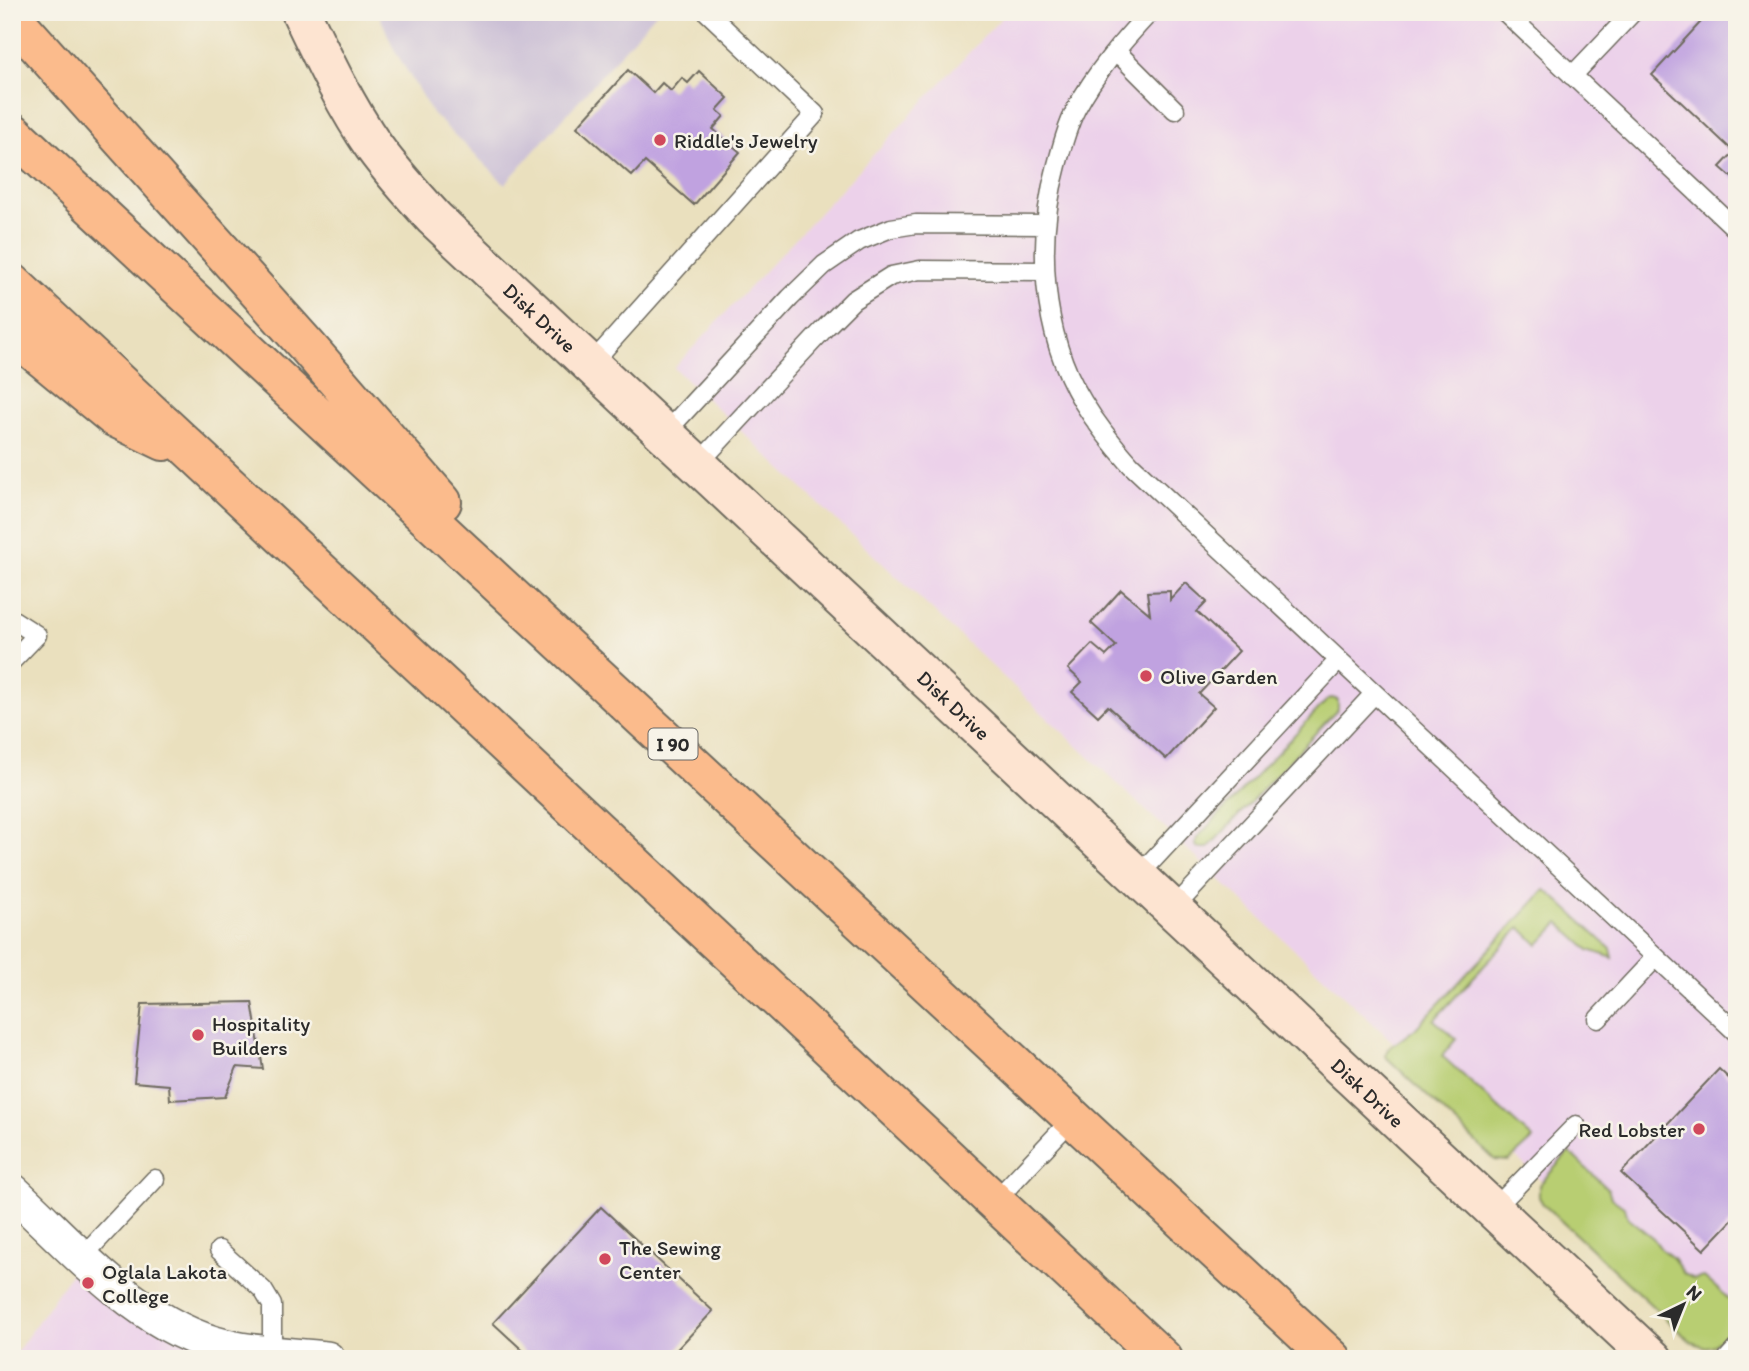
<svg xmlns="http://www.w3.org/2000/svg" width="1749" height="1371" viewBox="0 0 1749 1371" font-family="Itim,sans-serif">
	<rect width="100%" height="100%" fill="#f7f3e8"/>
	<filter id="ink" filterUnits="userSpaceOnUse"><feTurbulence type="fractalNoise" baseFrequency=".0143" numOctaves="2"/><feDisplacementMap in="SourceGraphic" scale="14" xChannelSelector="R" yChannelSelector="G"/><feConvolveMatrix kernelMatrix="1 2 1 2 8 2 1 2 1" color-interpolation-filters="sRGB"/></filter>
	<filter id="wash" filterUnits="userSpaceOnUse"><feTurbulence type="fractalNoise" baseFrequency=".00686" numOctaves="4" result="noise"/><feDisplacementMap in="SourceGraphic" scale="28" xChannelSelector="R" yChannelSelector="G"/><feGaussianBlur stdDeviation="1.57" result="paint"/><feColorMatrix in="noise" values="0 0 0 0 0 0 0 0 0 0 0 0 0 0 0 0 0 1.4 0 .05"/><feComposite in="paint" operator="in"/></filter>
	<g filter="url(#wash)">
		<rect width="100%" height="100%" fill="#eae0be"/>
		<path fill="#ecd1ea" d="M 1007,12 L 1737,12 L 1737,1359 L 1731,1359 L 674,368 Z
			M 82,1257 L 143,1310 L 327,1359 L 12,1359 Z"/>
		<path fill="#cbbfd5" d="M 378,12 L 657,12 L 505,184 L 432,113 L 394,49 Z"/>
		<path fill="#b8ce72" stroke="#727c4e" stroke-width="2" d="M 1332,698 L 1338,700 L 1338,709 L 1208,848 L 1198,848 L 1195,844 L 1197,838 L 1328,699 Z
			M 1545,890 L 1549,892 L 1611,949 L 1613,958 L 1589,950 L 1559,923 L 1538,945 L 1520,927 L 1434,1020 L 1456,1039 L 1442,1056 L 1533,1139 L 1509,1161 L 1495,1160 L 1385,1056 L 1388,1049 L 1415,1029 Z
			M 1569,1152 L 1608,1189 L 1611,1198 L 1625,1208 L 1628,1218 L 1653,1238 L 1661,1249 L 1673,1258 L 1684,1274 L 1694,1279 L 1704,1277 L 1737,1306 L 1737,1324 L 1714,1345 L 1706,1347 L 1691,1342 L 1543,1204 L 1539,1197 L 1539,1185 Z"/>
		<g id="blocks">
			<path fill="#c0a2e0" d="M 1710,12 L 1737,12 L 1737,182 L 1720,167 L 1734,152 L 1652,75 Z
				M 628,70 L 653,93 L 662,83 L 671,91 L 682,78 L 688,83 L 699,71 L 728,98 L 717,110 L 724,116 L 713,129 L 740,152 L 694,205 L 645,162 L 632,176 L 577,127 Z
				M 1186,583 L 1207,602 L 1197,612 L 1239,651 L 1199,694 L 1214,707 L 1166,759 L 1108,706 L 1098,716 L 1072,692 L 1082,682 L 1068,669 L 1092,644 L 1106,656 L 1116,646 L 1091,623 L 1121,590 L 1150,614 L 1147,592 L 1170,591 L 1170,600 Z
				M 252,1002 L 263,1069 L 237,1067 L 225,1097 L 170,1100 L 169,1085 L 134,1082 L 142,1004 Z
				M 1719,1069 L 1737,1086 L 1737,1215 L 1704,1250 L 1621,1173 Z
				M 601,1207 L 713,1311 L 668,1359 L 532,1359 L 493,1323 Z"/>
		</g>
	</g>
	<g filter="url(#ink)">
		<use href="#blocks" fill-opacity="0" stroke="#6e6a5e" stroke-width="2"/>
		<g fill="none" stroke-linecap="round" stroke-linejoin="round">
			<defs>
				<path id="lane" d="M 1150,12 C 1122,42 1095,73 1076,109 C 1067,127 1062,146 1057,165 C 1036,240 1041,333 1083,402 C 1097,425 1113,445 1131,465 L 1737,1033
					M 1505,12 L 1737,230
					M 1116,51 L 1175,110
					M 1572,76 L 1633,12
					M 591,364 L 815,114 L 707,12
					M 665,433 L 790,298 L 824,265 L 859,241 L 891,228 L 916,224 L 1044,225
					M 698,464 L 823,330 L 853,300 L 891,276 L 920,270 L 1044,271
					M 12,619 L 37,635 L 12,661
					M 1137,877 L 1338,661
					M 1172,910 L 1374,694
					M 1598,1019 L 1656,957
					M 995,1201 L 1073,1118
					M 1493,1210 L 1576,1125
					M 219,1250 L 263,1290 L 272,1305 L 272,1352
					M 82,1257 L 155,1179
					M 1727,1359 L 1737,1348"/>
				<path id="street" d="M 12,1191 C 74,1248 141,1328 226,1347 C 258,1355 294,1355 327,1359"/>
				<g id="secondary">
					<path id="s1" d="M 301,12 C 323,58 345,105 374,147 C 392,172 413,195 434,218 L 1653,1359"/>
				</g>
				<path id="highway" d="M 12,17 L 306,345 L 442,502
					M 12,132 L 1332,1359
					M 12,283 L 1163,1359
					M 12,333 L 114,417 L 164,441"/>
			</defs>
			<use href="#lane" stroke="#6e6a5e" stroke-width="21"/>
			<use href="#street" stroke="#6e6a5e" stroke-width="38"/>
			<use href="#secondary" stroke="#6e6a5e" stroke-width="42"/>
			<use href="#highway" stroke="#6e6a5e" stroke-width="42"/>
			<use href="#lane" stroke="#fff" stroke-width="18"/>
			<use href="#street" stroke="#fff" stroke-width="35"/>
			<use href="#secondary" stroke="#fde4d1" stroke-width="38"/>
			<use href="#highway" stroke="#fbbb8c" stroke-width="38"/>
		</g>
	</g>
	<g fill="#d1495b" stroke="#f7f3e8" stroke-width="2.5">
		<circle cx="660" cy="140" r="7"/>
		<circle cx="1146" cy="676" r="7"/>
		<circle cx="198" cy="1035" r="7"/>
		<circle cx="1699" cy="1129" r="7"/>
		<circle cx="605" cy="1259" r="7"/>
		<circle cx="88" cy="1283" r="7"/>
	</g>
	<g text-anchor="middle" dominant-baseline="central" stroke-width="5" stroke-linejoin="round" paint-order="stroke">
		<rect fill="#f7f3e8" stroke="#686764" stroke-width="2" x="648.5" y="728.5" width="49" height="31" rx="5"/>
		<g font-size="19" font-weight="bold" fill="#2b2b2b">
			<text x="673" y="744">I 90</text>
		</g>
		<g font-size="21" fill="#2b2b2b" stroke="#f7f3e8" text-anchor="start">
			<text x="674" y="140">Riddle's Jewelry</text>
			<text x="1160" y="676">Olive Garden</text>
			<text x="212" y="1023">Hospitality<tspan x="212" dy="24">Builders</tspan></text>
			<text x="1685" y="1129" text-anchor="end">Red Lobster</text>
			<text x="619" y="1247">The Sewing<tspan x="619" dy="24">Center</tspan></text>
			<text x="102" y="1271">Oglala Lakota<tspan x="102" dy="24">College</tspan></text>
		</g>
		<g font-size="21" fill="#2b2b2b" stroke="#f7f3e8">
			<text stroke="none"><textPath href="#s1" startOffset="392">Disk Drive</textPath></text>
			<text stroke="none"><textPath href="#s1" startOffset="959">Disk Drive</textPath></text>
			<text stroke="none"><textPath href="#s1" startOffset="1526">Disk Drive</textPath></text>
		</g>
	</g>
	<rect width="1749" height="1371" fill="none" stroke="#f7f3e8" stroke-width="42"/>
	<g transform="translate(1683 1305) rotate(43)" stroke="#f7f3e8" stroke-width="5" paint-order="stroke">
	<path d="M0-5L12 26L0 18L-12 26Z" fill="#2b2b2b"/>
	<text y="-10" font-size="19" font-weight="bold" text-anchor="middle" fill="#2b2b2b">N</text>
	</g>
</svg>
